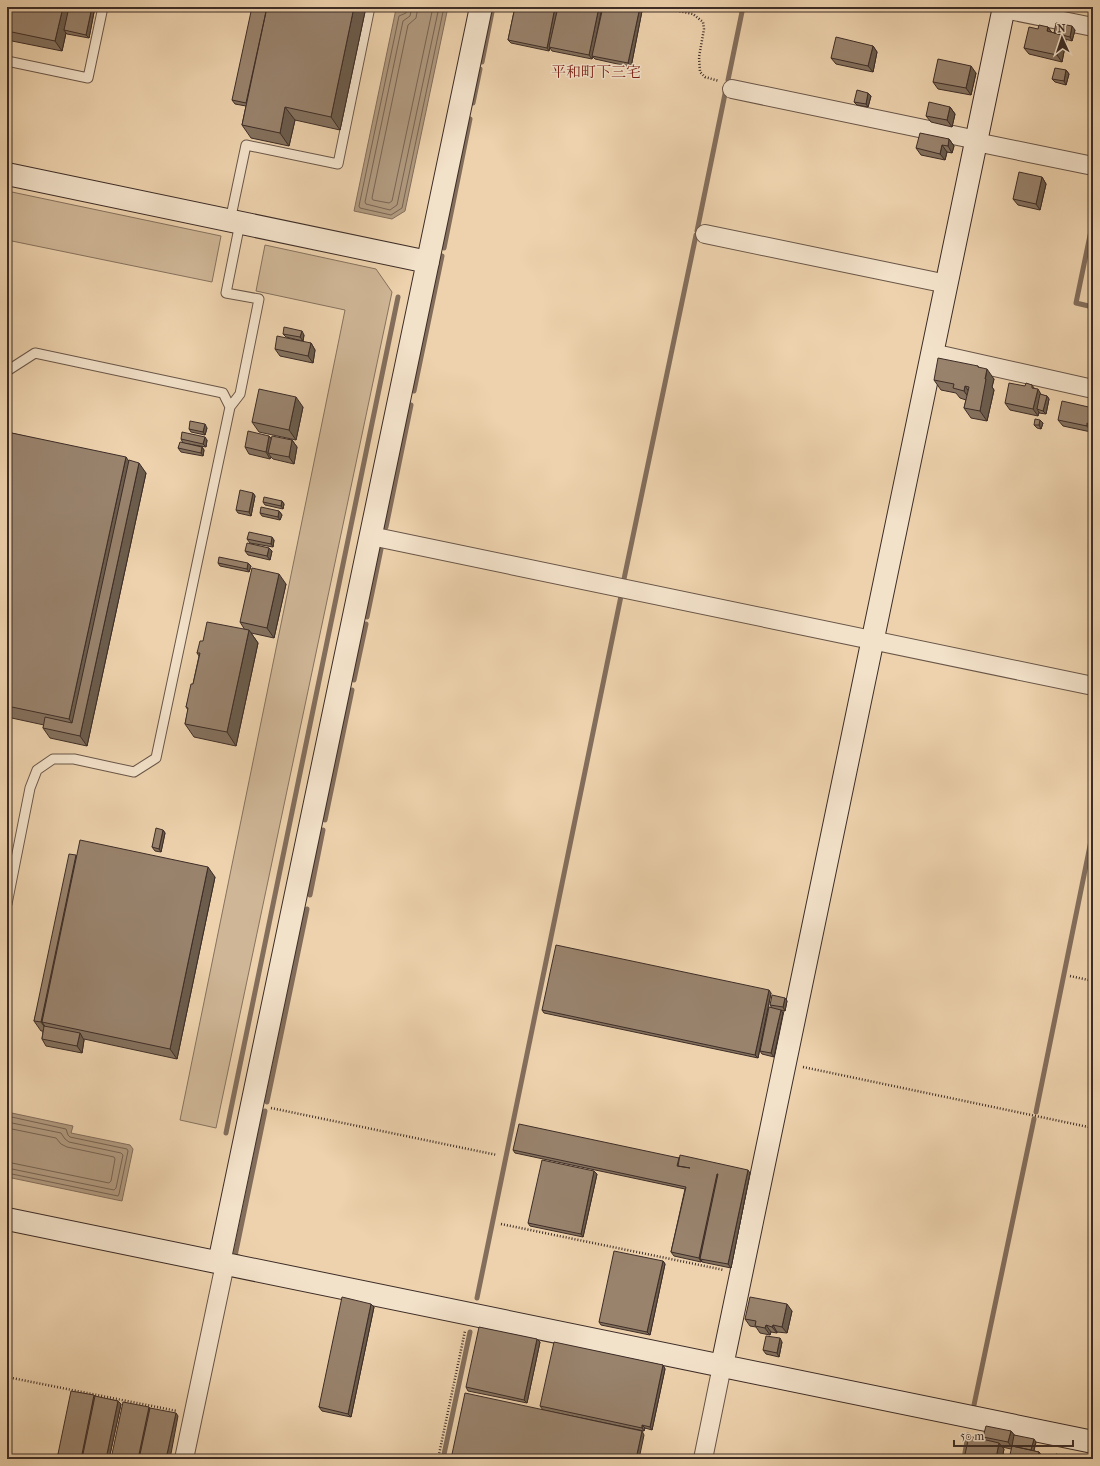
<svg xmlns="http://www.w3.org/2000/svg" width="1100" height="1466" viewBox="0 0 1100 1466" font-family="'IM FELL French Canon','Noto Serif JP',serif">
	<rect width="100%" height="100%" fill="#edd2ad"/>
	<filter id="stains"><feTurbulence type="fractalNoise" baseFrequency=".005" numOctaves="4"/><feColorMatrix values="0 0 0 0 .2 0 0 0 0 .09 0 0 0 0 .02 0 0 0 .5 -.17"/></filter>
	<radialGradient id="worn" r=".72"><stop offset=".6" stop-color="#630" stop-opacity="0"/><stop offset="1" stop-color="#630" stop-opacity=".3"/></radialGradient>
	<path fill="#cfb696" stroke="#86725e" d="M 7,191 L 221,236 L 212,282 L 7,240 Z
		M 265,245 L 376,269 L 392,292 L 216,1128 L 180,1120 L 345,310 L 256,291 Z"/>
	<path fill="#b19a7f" stroke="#836e5c" d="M 404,7 L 448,7 L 405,211 L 392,219 L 354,211 L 396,9 L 403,11 Z
		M 7,1112 L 73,1126 L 71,1133 L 130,1145 L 133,1149 L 122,1201 L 7,1177 Z"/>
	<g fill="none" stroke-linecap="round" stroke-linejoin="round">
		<path stroke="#776453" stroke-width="1" d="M 407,7 L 406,13 L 399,16 L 359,206 L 360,208 L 391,215 L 402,208 L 444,7
			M 412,7 L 410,16 L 403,21 L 365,202 L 366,204 L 390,210 L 397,205 L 439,7
			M 418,7 L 416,18 L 408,25 L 372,198 L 373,200 L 389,203 L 392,201 L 433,7
			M 7,1116 L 66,1129 L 68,1135 L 70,1137 L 127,1149 L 128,1151 L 119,1194 L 118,1196 L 7,1173
			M 7,1122 L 61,1133 L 65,1139 L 69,1142 L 121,1153 L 123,1155 L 116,1188 L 114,1190 L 7,1168
			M 7,1128 L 56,1138 L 61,1144 L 67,1147 L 114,1157 L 115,1159 L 111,1181 L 109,1183 L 7,1162"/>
		<path stroke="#836e5c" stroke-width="5" d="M 482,62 L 493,7
			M 728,80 L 743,7
			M 473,103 L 480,69
			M 1093,221 L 1076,303 L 1093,307
			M 697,231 L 726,89
			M 444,248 L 470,119
			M 414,391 L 442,256
			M 386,527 L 411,405
			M 624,579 L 696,235
			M 367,617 L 381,549
			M 354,680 L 366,624
			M 325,820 L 352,690
			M 310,895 L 323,830
			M 267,1102 L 307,909
			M 1036,1112 L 1093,831
			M 226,1133 L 398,297
			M 239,1257 L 235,1256 L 265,1111
			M 477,1298 L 621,596
			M 974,1405 L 1034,1119
			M 443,1459 L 470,1332
			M 964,1459 L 968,1435"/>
		<defs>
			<path id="lane" d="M 7,61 L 88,78 L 103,7
				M 230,221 L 246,145 L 338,164 L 370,7
				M 7,371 L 35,353 L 223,393 L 230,407 L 156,758 L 134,772 L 74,759 L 53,759 L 37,770 L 30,788 L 7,904
				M 230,407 L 240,394 L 259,299 L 226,293 L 240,223"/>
			<path id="street" d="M 1004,9 L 1093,27
				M 732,89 L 977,140
				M 976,142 L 1093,166
				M 705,234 L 947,284
				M 932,353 L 1093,389
				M 371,536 L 1093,686
				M 184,1459 L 225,1264
				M 703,1459 L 722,1366"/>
			<path id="secondary" d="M 7,174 L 428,262
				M 7,1219 L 1093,1442
				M 219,1263 L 481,7
				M 722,1366 L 1004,7"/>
		</defs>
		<use href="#lane" stroke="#695648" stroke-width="11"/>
		<use href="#street" stroke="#695648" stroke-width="20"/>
		<use href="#secondary" stroke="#3d2d27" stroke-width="24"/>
		<path stroke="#3d2d27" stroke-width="2.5" stroke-dasharray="1 2" stroke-linecap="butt" d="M 659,7 L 693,14 L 703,22 L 704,29 L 699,57 L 700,72 L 705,77 L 719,81
			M 1070,976 L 1093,981
			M 803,1067 L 1093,1128
			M 271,1108 L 497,1155
			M 501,1224 L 724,1270
			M 7,1377 L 177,1411
			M 438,1459 L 465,1331"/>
		<use href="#lane" stroke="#f3e2ca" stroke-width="9"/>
		<use href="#street" stroke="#f3e2ca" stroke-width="18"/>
		<use href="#secondary" stroke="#f3e2ca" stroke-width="22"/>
	</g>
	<path fill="#84715e" stroke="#3d2d27" d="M 7,7 L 95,7 L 89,38 L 67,34 L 66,33 L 62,51 L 7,40 Z
		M 366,7 L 340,130 L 295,120 L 289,146 L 251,138 L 242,125 L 246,106 L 235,104 L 232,100 Z
		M 515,7 L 602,7 L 592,59 L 552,51 L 550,48 L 549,51 L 511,43 L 508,40 Z
		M 640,7 L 642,11 L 631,67 L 595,59 L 592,56 Z
		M 1048,27 L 1051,32 L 1054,33 L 1075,30 L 1072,41 L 1065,39 L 1066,41 L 1062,62 L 1029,54 L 1024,48 L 1038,29 Z
		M 873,46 L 877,52 L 873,72 L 836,64 L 831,58 Z
		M 1066,70 L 1069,74 L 1066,85 L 1055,82 L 1052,79 Z
		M 976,73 L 971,95 L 938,89 L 933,82 Z
		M 868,93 L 871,96 L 868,107 L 857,105 L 854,102 Z
		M 950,107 L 955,114 L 952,127 L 931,122 L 926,116 Z
		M 949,139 L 954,146 L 952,153 L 947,152 L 945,160 L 921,155 L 916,148 Z
		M 1042,177 L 1046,184 L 1040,210 L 1018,205 L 1013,199 Z
		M 283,334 L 304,335 L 303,341 L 286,337 Z
		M 311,343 L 315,350 L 313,363 L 280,356 L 275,349 Z
		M 978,366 L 979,368 L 994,379 L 992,387 L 994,390 L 987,421 L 971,418 L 964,408 L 966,400 L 960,398 L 956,393 L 941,390 L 934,380 Z
		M 1032,385 L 1034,388 L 1042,395 L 1047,396 L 1049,399 L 1046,414 L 1039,413 L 1039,412 L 1038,416 L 1010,410 L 1005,403 L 1025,386 Z
		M 303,407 L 296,440 L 259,432 L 252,422 Z
		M 1093,408 L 1093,430 L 1092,430 L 1091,432 L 1063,426 L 1058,420 Z
		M 1043,423 L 1041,429 L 1037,428 L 1034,425 Z
		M 207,428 L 205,435 L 191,432 L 189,429 Z
		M 7,432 L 129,461 L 146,473 L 87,746 L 50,738 L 43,728 L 44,725 L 7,717 Z
		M 269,436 L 271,438 L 292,440 L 297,447 L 294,464 L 273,459 L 271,457 L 270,459 L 249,454 L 245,447 Z
		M 181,439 L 207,440 L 206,447 L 183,443 Z
		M 202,447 L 204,450 L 203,456 L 181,452 L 178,448 Z
		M 253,493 L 255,496 L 251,516 L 238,513 L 236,510 Z
		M 282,501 L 284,504 L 283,509 L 265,505 L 263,502 Z
		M 279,511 L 282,515 L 280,520 L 262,516 L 260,513 Z
		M 247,539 L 274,540 L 273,547 L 250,543 Z
		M 269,548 L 272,551 L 270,560 L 248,555 L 245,551 Z
		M 218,563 L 251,566 L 249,572 L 220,566 Z
		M 286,584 L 274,638 L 251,633 L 258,643 L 236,746 L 194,737 L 185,724 L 188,710 L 186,707 L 193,684 L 199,656 L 197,653 L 203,641 L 245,630 L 240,622 Z
		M 163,830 L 165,833 L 161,852 L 155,851 L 152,847 Z
		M 77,856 L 215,877 L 177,1059 L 84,1039 L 84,1040 L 82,1053 L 46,1046 L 42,1039 L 43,1031 L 41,1031 L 34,1021 Z
		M 771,993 L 758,1058 L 544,1013 L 542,1010 Z
		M 785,998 L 787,1001 L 785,1011 L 781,1010 L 783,1013 L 774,1057 L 762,1054 L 760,1051 L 772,1008 L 770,1005 Z
		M 513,1150 L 679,1158 L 680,1159 L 750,1173 L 731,1268 L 702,1262 L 702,1261 L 701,1262 L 674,1256 L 671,1252 L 685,1189 L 515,1153 Z
		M 594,1171 L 597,1174 L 583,1237 L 530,1226 L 528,1223 Z
		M 663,1261 L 665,1264 L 650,1335 L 601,1325 L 599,1322 Z
		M 371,1304 L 374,1307 L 351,1417 L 322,1411 L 319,1407 Z
		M 792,1311 L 787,1333 L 777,1332 L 777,1333 L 771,1332 L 770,1335 L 760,1333 L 756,1327 L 750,1326 L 745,1319 Z
		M 540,1342 L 527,1403 L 468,1391 L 466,1387 Z
		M 782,1342 L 779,1357 L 766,1354 L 763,1350 Z
		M 663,1365 L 665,1369 L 652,1430 L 645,1428 L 644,1431 L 543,1410 L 540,1406 Z
		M 95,1397 L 118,1401 L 121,1404 L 109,1459 L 66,1459 L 60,1458 L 58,1454 Z
		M 1011,1431 L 1014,1435 L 1036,1442 L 1034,1451 L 1039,1452 L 1043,1458 L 1011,1449 L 1002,1447 L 1004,1449 L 1002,1459 L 964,1459 L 985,1440 L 983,1437 Z"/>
	<path fill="#6b5c4c" stroke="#3d2d27" d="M 63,7 L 72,7 L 64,30 L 66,33 L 62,51 L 55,41 Z
		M 92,7 L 95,7 L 89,38 L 86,35 Z
		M 354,7 L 366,7 L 340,130 L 331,117 Z
		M 555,7 L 558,7 L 549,51 L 547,48 Z
		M 599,7 L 602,7 L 592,59 L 589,55 Z
		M 640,7 L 642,11 L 631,67 L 628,63 Z
		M 1072,26 L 1075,30 L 1072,41 L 1070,37 Z
		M 1048,27 L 1053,34 L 1047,31 Z
		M 1062,35 L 1066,41 L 1062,62 L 1057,55 Z
		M 873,46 L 877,52 L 873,72 L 868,66 Z
		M 971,66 L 976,73 L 971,95 L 966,88 Z
		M 1066,70 L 1069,74 L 1066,85 L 1064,81 Z
		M 868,93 L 871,96 L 868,107 L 866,104 Z
		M 285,107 L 295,120 L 289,146 L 280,133 Z
		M 950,107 L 955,114 L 952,127 L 947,120 Z
		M 949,139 L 954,146 L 952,153 L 948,146 Z
		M 942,145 L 947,152 L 945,160 L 940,154 Z
		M 1042,177 L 1046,184 L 1040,210 L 1036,204 Z
		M 302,331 L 304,335 L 303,341 L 300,337 Z
		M 311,343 L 315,350 L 313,363 L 308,356 Z
		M 987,369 L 994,379 L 992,387 L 994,390 L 987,421 L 980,411 Z
		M 965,386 L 972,396 L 971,401 L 964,391 Z
		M 1038,389 L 1042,396 L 1037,409 L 1039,412 L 1038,416 L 1033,409 Z
		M 1047,396 L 1049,399 L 1046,414 L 1043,411 Z
		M 296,397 L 303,407 L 296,440 L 289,430 Z
		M 1093,408 L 1093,429 L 1090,424 Z
		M 1040,420 L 1043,423 L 1041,429 L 1039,425 Z
		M 1087,423 L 1092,430 L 1091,432 L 1087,426 Z
		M 205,424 L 207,428 L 205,435 L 203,432 Z
		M 269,436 L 274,442 L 268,453 L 271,457 L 270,459 L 266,452 Z
		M 205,437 L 207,440 L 206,447 L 203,444 Z
		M 292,440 L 297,447 L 294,464 L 289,457 Z
		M 202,447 L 204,450 L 203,456 L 201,453 Z
		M 126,457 L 135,470 L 79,732 L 69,719 Z
		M 139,463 L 146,473 L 87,746 L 80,736 Z
		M 253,493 L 255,496 L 251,516 L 249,512 Z
		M 282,501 L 284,504 L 283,509 L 281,506 Z
		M 279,511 L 282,515 L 280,520 L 278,517 Z
		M 272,537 L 274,540 L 273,547 L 271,544 Z
		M 269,548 L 272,551 L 270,560 L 267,556 Z
		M 248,563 L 251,566 L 249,572 L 247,569 Z
		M 279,574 L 286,584 L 274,638 L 267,628 Z
		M 249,630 L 258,643 L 236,746 L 227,732 Z
		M 163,830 L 165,833 L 161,852 L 159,849 Z
		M 76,855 L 83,865 L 42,1022 L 48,1031 L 48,1032 L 41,1022 Z
		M 208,867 L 215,877 L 177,1059 L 170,1049 Z
		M 769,990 L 771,993 L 758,1058 L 755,1055 Z
		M 785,998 L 787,1001 L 785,1011 L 783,1007 Z
		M 781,1010 L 783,1013 L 774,1057 L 771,1053 Z
		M 80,1033 L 84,1040 L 82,1053 L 77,1046 Z
		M 748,1170 L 750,1173 L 731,1268 L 728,1264 Z
		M 594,1171 L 597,1174 L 583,1237 L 581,1234 Z
		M 717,1174 L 719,1177 L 700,1259 L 702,1261 L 701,1262 L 699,1258 Z
		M 663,1261 L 665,1264 L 650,1335 L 647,1332 Z
		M 371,1304 L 374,1307 L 351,1417 L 348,1414 Z
		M 787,1304 L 792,1311 L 787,1333 L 782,1327 Z
		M 766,1325 L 771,1332 L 770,1335 L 765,1328 Z
		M 773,1325 L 777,1332 L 777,1333 L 772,1327 Z
		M 780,1338 L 782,1342 L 779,1357 L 777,1353 Z
		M 537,1339 L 540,1342 L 527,1403 L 524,1400 Z
		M 663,1365 L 665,1369 L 652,1430 L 650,1427 Z
		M 94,1395 L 96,1399 L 84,1459 L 81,1459 Z
		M 118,1401 L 121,1404 L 109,1459 L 106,1459 Z
		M 149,1407 L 151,1411 L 141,1459 L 138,1459 Z
		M 176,1413 L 178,1416 L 170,1459 L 166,1459 Z
		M 642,1425 L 645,1428 L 644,1431 L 642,1428 Z
		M 642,1431 L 644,1435 L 639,1459 L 636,1459 Z
		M 1011,1431 L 1016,1437 L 1013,1449 L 1008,1442 Z
		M 1034,1439 L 1036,1442 L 1033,1453 L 1031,1450 Z
		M 999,1443 L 1004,1449 L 1002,1459 L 996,1459 L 996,1458 Z
		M 1039,1452 L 1043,1458 L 1043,1459 L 1037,1459 Z"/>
	<path fill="#99836d" stroke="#3d2d27" d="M 7,7 L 63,7 L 55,41 L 7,31 Z
		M 69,7 L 92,7 L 86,35 L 64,30 Z
		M 252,7 L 267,7 L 246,103 L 232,100 Z
		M 267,7 L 354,7 L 331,117 L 285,107 L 280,133 L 242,125 Z
		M 515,7 L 555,7 L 547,48 L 508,40 Z
		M 558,7 L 599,7 L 589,55 L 549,47 Z
		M 603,7 L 640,7 L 628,63 L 592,56 Z
		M 1056,23 L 1072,26 L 1070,37 L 1054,33 Z
		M 1039,25 L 1048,27 L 1047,31 L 1062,35 L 1057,55 L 1024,48 L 1029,27 L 1038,29 Z
		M 836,37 L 873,46 L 868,66 L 831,58 Z
		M 938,59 L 971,66 L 966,88 L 933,82 Z
		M 1055,68 L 1066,70 L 1064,81 L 1052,79 Z
		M 857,90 L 868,93 L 866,104 L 854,102 Z
		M 929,102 L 950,107 L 947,120 L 926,116 Z
		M 920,133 L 949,139 L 948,146 L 942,145 L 940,154 L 916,148 Z
		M 1019,172 L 1042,177 L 1036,204 L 1013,199 Z
		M 284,327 L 302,331 L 300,337 L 283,334 Z
		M 277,336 L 311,343 L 308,356 L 275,349 Z
		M 938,358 L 978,366 L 978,367 L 987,369 L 985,379 L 986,379 L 980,411 L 964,408 L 969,387 L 965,386 L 964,391 L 953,388 L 954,384 L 934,380 Z
		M 1009,383 L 1025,386 L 1026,383 L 1032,385 L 1032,388 L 1038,389 L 1033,409 L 1005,403 Z
		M 259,389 L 296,397 L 289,430 L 252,422 Z
		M 1040,394 L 1047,396 L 1043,411 L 1037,409 Z
		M 1062,401 L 1093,408 L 1090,424 L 1087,423 L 1087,426 L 1058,420 Z
		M 1035,419 L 1040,420 L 1039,425 L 1034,425 Z
		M 190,421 L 205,424 L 203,432 L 189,429 Z
		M 248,431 L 269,436 L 266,452 L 245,447 Z
		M 7,432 L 126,457 L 69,719 L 7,706 Z
		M 182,432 L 205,437 L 203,444 L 181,439 Z
		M 272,436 L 292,440 L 289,457 L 268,453 Z
		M 180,442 L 202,447 L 201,453 L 178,448 Z
		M 129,460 L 139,463 L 80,736 L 43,728 L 45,717 L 72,723 Z
		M 240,490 L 253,493 L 249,512 L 236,510 Z
		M 264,497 L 282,501 L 281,506 L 263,502 Z
		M 261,507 L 279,511 L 278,517 L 260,513 Z
		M 249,532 L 272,537 L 271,544 L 247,539 Z
		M 247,543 L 269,548 L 267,556 L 245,551 Z
		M 219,557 L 248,563 L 247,569 L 218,563 Z
		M 252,568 L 279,574 L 267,628 L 240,622 Z
		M 207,622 L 249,630 L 227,732 L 185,724 L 188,708 L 186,707 L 191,684 L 193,684 L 200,653 L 197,653 L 200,641 L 203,641 Z
		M 156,828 L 163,830 L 159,849 L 152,847 Z
		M 80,840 L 208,867 L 170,1049 L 42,1022 Z
		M 69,854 L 76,855 L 41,1022 L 34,1021 Z
		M 556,945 L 769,990 L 755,1055 L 542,1010 Z
		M 772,995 L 785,998 L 783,1007 L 770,1005 Z
		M 769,1007 L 781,1010 L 771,1053 L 760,1051 Z
		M 44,1026 L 80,1033 L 77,1046 L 42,1039 Z
		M 519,1124 L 679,1158 L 677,1166 L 690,1168 L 678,1166 L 680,1155 L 748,1170 L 728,1264 L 700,1259 L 718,1174 L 717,1174 L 699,1258 L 671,1252 L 686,1187 L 513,1150 Z
		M 542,1160 L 594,1171 L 581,1234 L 528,1223 Z
		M 614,1251 L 663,1261 L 647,1332 L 599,1322 Z
		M 342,1297 L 371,1304 L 348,1414 L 319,1407 Z
		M 750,1297 L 787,1304 L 782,1327 L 773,1325 L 772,1327 L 766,1325 L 765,1328 L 755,1326 L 756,1321 L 745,1319 Z
		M 479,1327 L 537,1339 L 524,1400 L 466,1387 Z
		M 766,1336 L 780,1338 L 777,1353 L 763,1350 Z
		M 554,1342 L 663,1365 L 650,1427 L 642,1425 L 642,1428 L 540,1406 Z
		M 71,1391 L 94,1395 L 81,1459 L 58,1454 Z
		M 465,1393 L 642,1431 L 636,1459 L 451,1459 Z
		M 95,1396 L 118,1401 L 106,1459 L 82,1459 Z
		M 123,1402 L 149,1407 L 138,1459 L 111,1459 Z
		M 150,1408 L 176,1413 L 166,1459 L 139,1459 Z
		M 986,1426 L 1011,1431 L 1008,1442 L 983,1437 Z
		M 1014,1435 L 1034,1439 L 1031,1450 L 1012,1446 Z
		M 969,1436 L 999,1443 L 996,1458 L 991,1457 L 990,1459 L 964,1459 Z
		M 1012,1446 L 1039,1452 L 1037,1459 L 1009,1459 Z
		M 1056,1454 L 1070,1458 L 1070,1459 L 1055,1459 Z"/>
	<g text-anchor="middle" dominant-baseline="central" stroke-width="3" stroke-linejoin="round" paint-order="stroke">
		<g font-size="15" fill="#7a1f14" stroke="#f3e2ca">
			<text x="596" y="72">平和町下三宅</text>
		</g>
	</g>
	<rect width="1100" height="1466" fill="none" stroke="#edd2ad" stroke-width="24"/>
	<rect x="8" y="8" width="1084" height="1450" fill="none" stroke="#3d2d27" stroke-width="2"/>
	<rect x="12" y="12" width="1076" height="1442" fill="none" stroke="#3d2d27"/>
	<g transform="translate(1062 38) rotate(357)" stroke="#f3e2ca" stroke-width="3" paint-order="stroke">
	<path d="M0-3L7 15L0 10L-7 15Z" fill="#3d2d27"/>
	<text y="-6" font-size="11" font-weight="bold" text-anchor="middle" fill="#3d2d27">N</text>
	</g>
	<path d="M954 1440v6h119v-6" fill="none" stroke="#3d2d27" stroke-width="2"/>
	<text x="960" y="1440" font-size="12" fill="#3d2d27" stroke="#f3e2ca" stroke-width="3" paint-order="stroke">50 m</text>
	<rect width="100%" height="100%" filter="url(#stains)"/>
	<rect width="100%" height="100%" fill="url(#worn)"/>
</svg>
